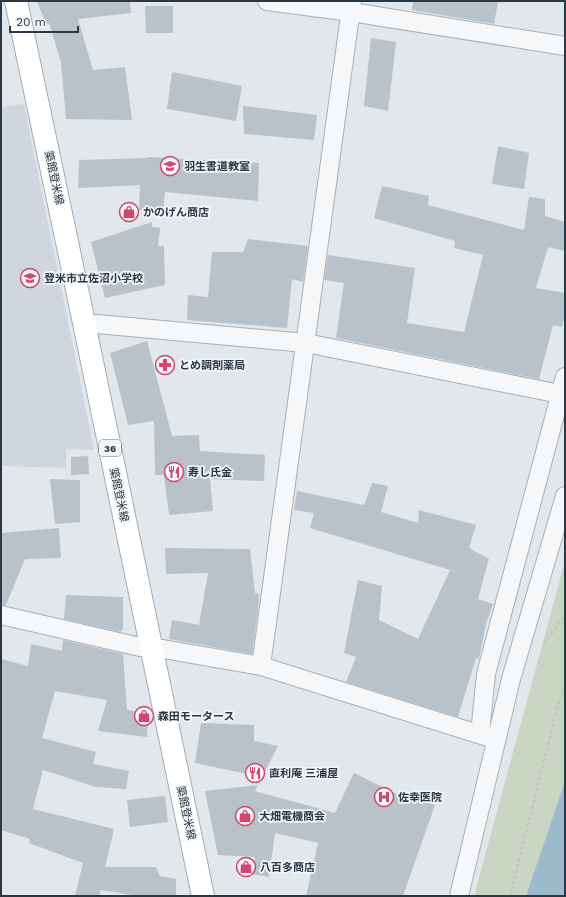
<svg xmlns="http://www.w3.org/2000/svg" width="566" height="897" viewBox="0 0 566 897" font-family="'Work Sans','Noto Sans JP',sans-serif">
	<rect width="100%" height="100%" fill="#e2e7eb"/>
	<path fill="#d0d6dd" d="M 24,104 L 94,450 L 66,449 L 66,468 L 1,466 L 1,107 Z"/>
	<path fill="#cad5c3" d="M 565,561 L 565,781 L 526,896 L 474,896 Z"/>
	<path fill="#9cbacc" d="M 565,781 L 565,896 L 526,896 Z"/>
	<path fill="#b9c1c9" d="M 37,1 L 130,1 L 131,13 L 78,19 L 93,70 L 125,67 L 132,120 L 66,119 L 61,62 L 49,23 L 46,24 Z
		M 413,1 L 498,1 L 494,24 L 412,10 Z
		M 145,6 L 173,6 L 173,33 L 146,33 Z
		M 371,38 L 396,42 L 388,111 L 364,106 Z
		M 172,72 L 242,86 L 236,121 L 167,109 Z
		M 243,106 L 317,115 L 314,140 L 244,134 Z
		M 498,146 L 529,153 L 524,189 L 492,184 Z
		M 147,157 L 259,163 L 258,201 L 165,192 L 163,210 L 139,210 L 140,185 L 78,188 L 79,160 L 148,158 Z
		M 382,186 L 429,196 L 428,205 L 524,230 L 529,197 L 545,199 L 545,216 L 565,222 L 565,251 L 548,247 L 536,288 L 565,293 L 565,315 L 562,327 L 553,325 L 539,379 L 336,338 L 344,283 L 324,280 L 328,255 L 415,268 L 407,323 L 464,332 L 483,255 L 454,248 L 455,241 L 374,218 Z
		M 152,222 L 152,227 L 160,228 L 158,246 L 164,246 L 165,285 L 105,298 L 91,242 Z
		M 248,239 L 308,246 L 303,282 L 292,279 L 287,328 L 187,320 L 188,295 L 208,297 L 212,252 L 243,252 Z
		M 147,341 L 172,436 L 199,435 L 200,451 L 265,455 L 264,481 L 210,479 L 213,511 L 169,515 L 164,475 L 155,475 L 154,421 L 128,425 L 110,353 Z
		M 88,456 L 89,474 L 71,475 L 71,457 Z
		M 50,479 L 80,480 L 80,522 L 55,524 Z
		M 372,483 L 388,486 L 381,512 L 418,523 L 419,510 L 476,525 L 469,548 L 489,559 L 478,599 L 493,604 L 486,624 L 479,659 L 476,658 L 458,717 L 346,682 L 356,657 L 344,653 L 358,580 L 382,586 L 379,620 L 418,639 L 450,570 L 310,528 L 314,513 L 294,510 L 297,491 L 364,505 Z
		M 59,528 L 61,558 L 25,559 L 6,605 L 1,605 L 1,533 Z
		M 165,548 L 250,549 L 255,593 L 259,594 L 258,611 L 252,654 L 169,639 L 172,620 L 199,625 L 208,573 L 166,574 Z
		M 66,595 L 123,597 L 123,630 L 121,630 L 121,632 L 64,619 Z
		M 63,640 L 123,654 L 127,710 L 148,713 L 147,737 L 98,731 L 107,700 L 55,691 L 42,738 L 96,752 L 93,764 L 129,771 L 126,789 L 96,787 L 43,770 L 33,809 L 114,829 L 105,867 L 156,867 L 160,876 L 176,879 L 176,896 L 138,896 L 101,890 L 99,896 L 75,896 L 83,863 L 29,843 L 30,839 L 1,830 L 1,659 L 28,666 L 31,644 L 62,651 Z
		M 201,723 L 254,725 L 254,741 L 278,746 L 262,777 L 195,763 Z
		M 354,773 L 409,800 L 411,795 L 435,805 L 403,896 L 306,896 L 318,843 L 275,833 L 269,877 L 252,874 L 255,857 L 218,855 L 205,791 L 258,785 L 255,791 L 335,813 Z
		M 165,796 L 168,822 L 130,827 L 127,800 Z"/>
	<g fill="none" stroke-linecap="round" stroke-linejoin="round">
		<defs>
			<path id="minor" d="M 267,1 L 351,12 L 565,46
				M 84,326 L 97,324 L 306,343 L 560,394
				M 1,615 L 140,647 L 163,649 L 261,666 L 352,1
				M 261,666 L 491,738
				M 480,734 L 486,674 L 565,377
				M 459,896 L 511,679 L 565,496"/>
			<path id="primary" d="M 16,1 L 74,275 L 203,896"/>
		</defs>
		<use href="#minor" stroke="#a7afb6" stroke-width="20"/>
		<use href="#primary" stroke="#a1adb8" stroke-width="24"/>
		<path stroke="#c1c5ca" stroke-width="2.5" stroke-dasharray="3 3" stroke-linecap="butt" d="M 544,644 L 565,615
			M 510,896 L 560,697 L 565,686"/>
		<use href="#minor" stroke="#f6f7f9" stroke-width="18"/>
		<use href="#primary" stroke="#fff" stroke-width="22"/>
	</g>
	<defs>
		<symbol id="school-ring" viewBox="-11 -11 22 22"><circle r="9.5" fill="#f2f6f8" stroke="#d4446c" stroke-width="1.5"/><path d="M0-5L7-2L0 1L-7-2ZM-4 1L0 2.5L4 1V4Q0 6-4 4Z" fill="#d4446c"/></symbol>
		<symbol id="shop-ring" viewBox="-11 -11 22 22"><circle r="9.5" fill="#f2f6f8" stroke="#d4446c" stroke-width="1.5"/><path d="M-5-2.5h2.3a2.7 3.5 0 0 1 5.4 0H5L5.5 6h-11ZM-1.5-2.5h3a1.5 2.3 0 0 0-3 0Z" fill="#d4446c"/></symbol>
		<symbol id="pharmacy-ring" viewBox="-11 -11 22 22"><circle r="9.5" fill="#f2f6f8" stroke="#d4446c" stroke-width="1.5"/><path d="M-2-6h4v4h4v4h-4v4h-4v-4h-4v-4h4Z" fill="#d4446c"/></symbol>
		<symbol id="restaurant-ring" viewBox="-11 -11 22 22"><circle r="9.5" fill="#f2f6f8" stroke="#d4446c" stroke-width="1.5"/><path d="M-5-6h1v4h1v-4h1v4h1v-4h1v5L-1.5 .5V6h-2V.5L-5-1ZM5-6V6H3V1.5H1.5Q1.5-4 5-6Z" fill="#d4446c"/></symbol>
		<symbol id="hospital-ring" viewBox="-11 -11 22 22"><circle r="9.5" fill="#f2f6f8" stroke="#d4446c" stroke-width="1.5"/><path d="M-5-5h3v3.5h4V-5h3V5h-3V1.5h-4V5h-3Z" fill="#d4446c"/></symbol>
	</defs>
	<g fill-rule="evenodd">
		<use href="#school-ring" x="159" y="155" width="22" height="22"/>
		<use href="#shop-ring" x="118" y="201" width="22" height="22"/>
		<use href="#school-ring" x="19" y="267" width="22" height="22"/>
		<use href="#pharmacy-ring" x="154" y="354" width="22" height="22"/>
		<use href="#restaurant-ring" x="163" y="461" width="22" height="22"/>
		<use href="#shop-ring" x="133" y="705" width="22" height="22"/>
		<use href="#restaurant-ring" x="244" y="762" width="22" height="22"/>
		<use href="#hospital-ring" x="373" y="786" width="22" height="22"/>
		<use href="#shop-ring" x="234" y="805" width="22" height="22"/>
		<use href="#shop-ring" x="235" y="856" width="22" height="22"/>
	</g>
	<g text-anchor="middle" dominant-baseline="central" stroke-width="3.5" stroke-linejoin="round" paint-order="stroke">
		<rect fill="#f2f6f8" stroke="#66707a" stroke-width="1" x="99" y="440" width="22" height="16" rx="3"/>
		<g font-size="10" font-weight="bold" fill="#2a3744">
			<text x="110" y="448">36</text>
		</g>
		<g font-size="11" font-weight="bold" fill="#2a3744" stroke="#f2f6f8" text-anchor="start">
			<text x="184" y="166">羽生書道教室</text>
			<text x="143" y="212">かのげん商店</text>
			<text x="44" y="278">登米市立佐沼小学校</text>
			<text x="179" y="365">とめ調剤薬局</text>
			<text x="188" y="472">寿し氏金</text>
			<text x="158" y="716">森田モータース</text>
			<text x="269" y="773">直利庵 三浦屋</text>
			<text x="398" y="797">佐幸医院</text>
			<text x="259" y="816">大畑電機商会</text>
			<text x="260" y="867">八百多商店</text>
		</g>
		<g font-size="11" fill="#2a3744" stroke="#f2f6f8">
			<text transform="translate(54 178) rotate(78)">築館登米線</text>
			<text transform="translate(119 495) rotate(78)">築館登米線</text>
			<text transform="translate(186 813) rotate(78)">築館登米線</text>
		</g>
	</g>
	<rect width="566" height="897" fill="none" stroke="#2a3744" stroke-width="4"/>
	<path d="M10 26v6h68v-6" fill="none" stroke="#2a3744" stroke-width="2"/>
	<text x="16" y="26" font-size="12" fill="#2a3744" stroke="#f2f6f8" stroke-width="3" paint-order="stroke">20 m</text>
</svg>
